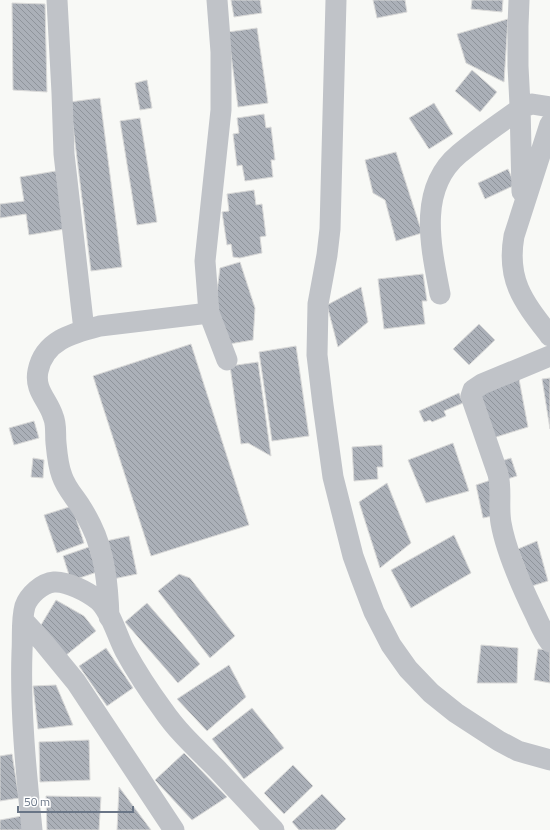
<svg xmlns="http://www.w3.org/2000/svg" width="550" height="830" viewBox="0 0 550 830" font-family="'Titillium Web',sans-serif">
	<defs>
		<pattern id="building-back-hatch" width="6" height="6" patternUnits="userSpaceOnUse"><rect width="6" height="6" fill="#abb0b8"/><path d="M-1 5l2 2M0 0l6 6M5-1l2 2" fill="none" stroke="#8f949b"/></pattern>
	</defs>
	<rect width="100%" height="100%" fill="#f8f9f6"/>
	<path fill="url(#building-back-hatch)" stroke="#dadad9" d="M 231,0 L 260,0 L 262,13 L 234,17 Z
		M 373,0 L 405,0 L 407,12 L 377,18 Z
		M 472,0 L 503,0 L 502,12 L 471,9 Z
		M 12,3 L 45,4 L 47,92 L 13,90 Z
		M 508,19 L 504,82 L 466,63 L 457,34 Z
		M 257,28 L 268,103 L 238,107 L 228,32 Z
		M 472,70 L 497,92 L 480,112 L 455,91 Z
		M 147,80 L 152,108 L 140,110 L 135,83 Z
		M 100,98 L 122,267 L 91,271 L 70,102 Z
		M 434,103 L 453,134 L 429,149 L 409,118 Z
		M 264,114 L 266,128 L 271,127 L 275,160 L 271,160 L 273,177 L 245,181 L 242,165 L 237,166 L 233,134 L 239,133 L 237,118 Z
		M 140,118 L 157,222 L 137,225 L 120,121 Z
		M 396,152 L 422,233 L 396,241 L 385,200 L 373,193 L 365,160 Z
		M 508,169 L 515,185 L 485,199 L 478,183 Z
		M 56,171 L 65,229 L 29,235 L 26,214 L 0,218 L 0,204 L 24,201 L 20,177 Z
		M 254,190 L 256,205 L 262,204 L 266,236 L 260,237 L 262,253 L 240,258 L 233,257 L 231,244 L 227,245 L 222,212 L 229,211 L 227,194 Z
		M 240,262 L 255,308 L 253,340 L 229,344 L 214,315 L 220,268 Z
		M 423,274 L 427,301 L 422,301 L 425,324 L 384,329 L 378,279 Z
		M 361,287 L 368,322 L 338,347 L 327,305 Z
		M 479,324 L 495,340 L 469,365 L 453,349 Z
		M 191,344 L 249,525 L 151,556 L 93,376 Z
		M 296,346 L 309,436 L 272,441 L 259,352 Z
		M 258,362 L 271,456 L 248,443 L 241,444 L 230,366 Z
		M 550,378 L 550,429 L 542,379 Z
		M 519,379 L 528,427 L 493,438 L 478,394 Z
		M 459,393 L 463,403 L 444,411 L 446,416 L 432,422 L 430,420 L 424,422 L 419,411 Z
		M 34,421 L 39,438 L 14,445 L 9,428 Z
		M 453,443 L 469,491 L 426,503 L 408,460 Z
		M 382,445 L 383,467 L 377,467 L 378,479 L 354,481 L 352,447 Z
		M 33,458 L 44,460 L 43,478 L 31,477 Z
		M 511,458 L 517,476 L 504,480 L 498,462 Z
		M 491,480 L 497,515 L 483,518 L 476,485 Z
		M 387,483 L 411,543 L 380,568 L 359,502 Z
		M 72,506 L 84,543 L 57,553 L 44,515 Z
		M 454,535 L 471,573 L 411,608 L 391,570 Z
		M 129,536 L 137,574 L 113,579 L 106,541 Z
		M 537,541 L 548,581 L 532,586 L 518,549 Z
		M 89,547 L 97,572 L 71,581 L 63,556 Z
		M 179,574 L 190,578 L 235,636 L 210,658 L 158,591 Z
		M 56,600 L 84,616 L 96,631 L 65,656 L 41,625 Z
		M 147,603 L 200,664 L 178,683 L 125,622 Z
		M 481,645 L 518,648 L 517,683 L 477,683 Z
		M 106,648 L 133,688 L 107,706 L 79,666 Z
		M 538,649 L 550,650 L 550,683 L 534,680 Z
		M 229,665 L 246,697 L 207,731 L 177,699 Z
		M 56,685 L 73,725 L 38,729 L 33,686 Z
		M 252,708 L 284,748 L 244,779 L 212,739 Z
		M 89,740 L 90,780 L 40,782 L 39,742 Z
		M 184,753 L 227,797 L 192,820 L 155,780 Z
		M 12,754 L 19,798 L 0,801 L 0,756 Z
		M 293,765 L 313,786 L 284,814 L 264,793 Z
		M 119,787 L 151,830 L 117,830 Z
		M 322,794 L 346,819 L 335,830 L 299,830 L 292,822 Z
		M 46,796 L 101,797 L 99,830 L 47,830 Z
		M 22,816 L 24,830 L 0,830 L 0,820 Z"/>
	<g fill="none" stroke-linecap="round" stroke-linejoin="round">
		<path stroke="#c0c3c8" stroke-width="21" d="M 57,0 L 62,93 L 64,154 L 84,330
			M 217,0 L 221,52 L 221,110 L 205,261 L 209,313 L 227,360
			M 336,0 L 330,229 L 327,255 L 318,304 L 317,355 L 323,405 L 333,477 L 353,556 L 361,578 L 374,612 L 391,645 L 408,669 L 431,693 L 456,713 L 499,741 L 518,751 L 550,760
			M 519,0 L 518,26 L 518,66 L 520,105 L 522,192
			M 550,124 L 514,236 C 506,281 524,302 550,336
			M 440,294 C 431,247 417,189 459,154 C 479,137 500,123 521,108 L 532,104 L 550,107
			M 550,356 L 482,384 L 473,390 L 471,396 L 498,474 C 502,490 498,506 501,523 C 506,552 521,585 534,612 C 539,622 543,633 550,642
			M 109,617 C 108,586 105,553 91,525 C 88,519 85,513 81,507 C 74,496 66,488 62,476 C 58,466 57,454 56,443 C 55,434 57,425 53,416 C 48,400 34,390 38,371 C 44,340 73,333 100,326 L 209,313
			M 23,620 L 44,643 L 76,682 L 174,830
			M 32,830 C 26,771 20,711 22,651 C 23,637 21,620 25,606 C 29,595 42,583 54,582 C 67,581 88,592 98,600 C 111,611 117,636 125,651 C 136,671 149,691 163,710 C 178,732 197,749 216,768 C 235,788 254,809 274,830"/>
	</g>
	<path d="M18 806v6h115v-6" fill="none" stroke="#697586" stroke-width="2"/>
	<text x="24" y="806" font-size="12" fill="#697586" stroke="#ffffff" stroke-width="3" paint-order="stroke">50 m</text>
</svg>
